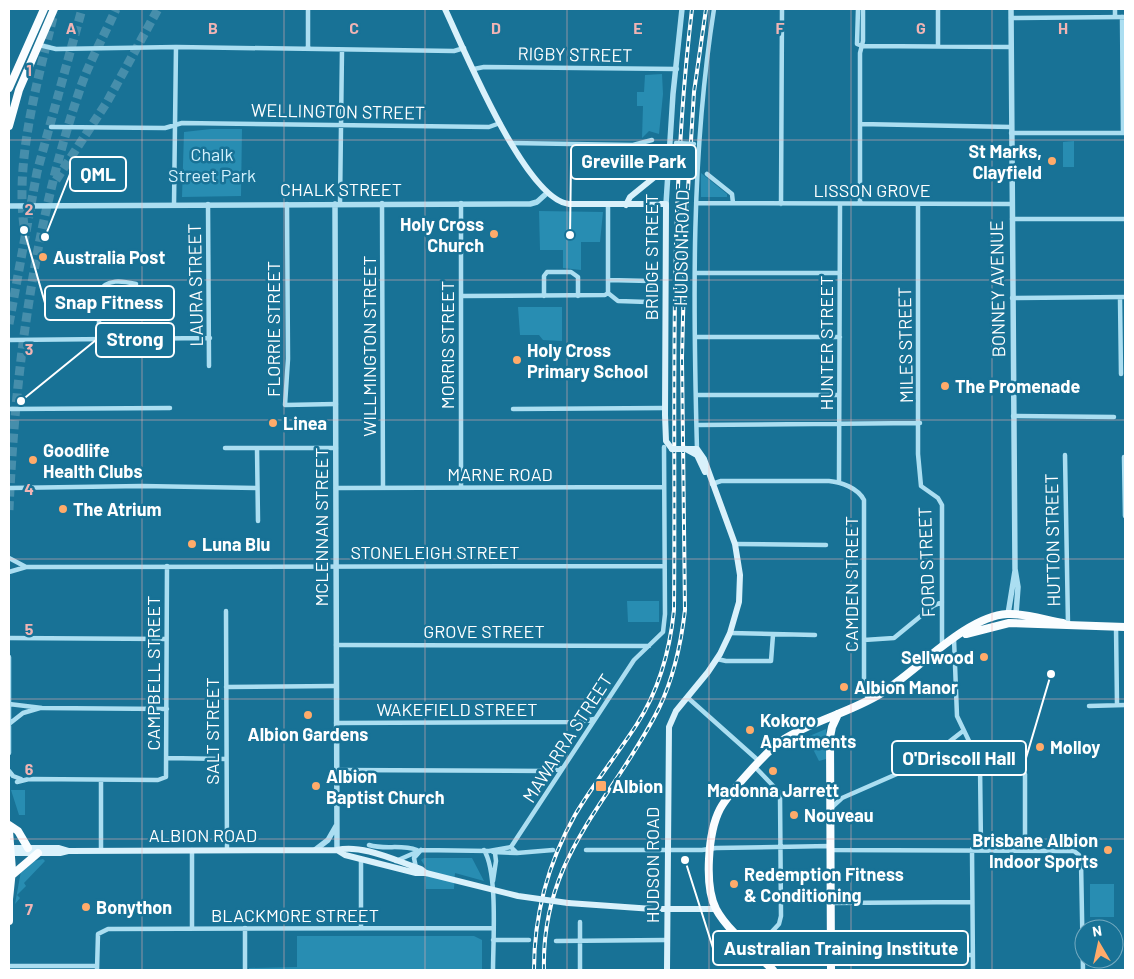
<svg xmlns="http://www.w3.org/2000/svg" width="1134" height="979" viewBox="0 0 1134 979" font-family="Barlow,sans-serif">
	<rect width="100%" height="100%" fill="#187296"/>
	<path fill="#288db2" d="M 662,74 L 663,94 L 659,134 L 649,131 L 642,138 L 643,106 L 637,106 L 637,92 L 644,92 L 645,75 Z
		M 211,129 L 242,129 L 241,196 L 182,197 L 184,132 Z
		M 1074,141 L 1074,167 L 1063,167 L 1063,142 Z
		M 701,173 L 727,194 L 727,197 L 701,197 Z
		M 539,211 L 603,212 L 600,242 L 581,242 L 581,270 L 563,268 L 563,250 L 540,250 Z
		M 518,307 L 562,307 L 562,341 L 543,340 L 539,335 L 520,335 Z
		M 627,601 L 659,601 L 659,622 L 628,622 Z
		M 826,729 L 826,759 L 819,761 L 807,737 Z
		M 11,790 L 25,790 L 25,815 L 19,815 Z
		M 424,858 L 472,858 L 484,881 L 455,873 L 454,889 L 426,889 L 425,866 L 421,860 Z
		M 43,859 L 45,861 L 24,883 L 26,886 L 17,895 L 20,898 L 15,904 L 21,871 L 34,861 Z
		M 1090,884 L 1114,884 L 1114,917 L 1090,917 Z
		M 297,936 L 474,936 L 482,940 L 482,970 L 249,970 L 249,968 L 297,967 Z"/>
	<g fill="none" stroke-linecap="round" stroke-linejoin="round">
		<path stroke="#468eab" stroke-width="9" stroke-dasharray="9 4.5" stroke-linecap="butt" d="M 56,180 L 107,102 L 158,9
			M 24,226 C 15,158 38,80 54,13
			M 9,324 L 37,172 L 82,9
			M 9,510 C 15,371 34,225 79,92 C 88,64 104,36 116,9"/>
		<path stroke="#abdef1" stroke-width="4.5" d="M 308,9 L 308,49
			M 858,9 L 857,44 L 862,46 L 1011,47
			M 1115,17 L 1115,9
			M 1122,17 L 1123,133
			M 1011,18 L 1125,17
			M 39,45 L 56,49 L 176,47 L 454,51 L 464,48
			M 938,46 L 938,9
			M 474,69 L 484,67 L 677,69
			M 860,124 L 1011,127
			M 51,127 L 165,128 L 182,123 L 489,127 L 500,123
			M 1011,133 L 1125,133
			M 511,143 L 633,145 L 652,140
			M 707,174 L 732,194 L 733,203
			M 382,203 L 383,488
			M 696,203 L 1011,204
			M 860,203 L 860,53 L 863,41 L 863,9
			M 174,204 L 176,47
			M 208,204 L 209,366
			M 287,204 L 288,359 L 285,405 L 336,404
			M 340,204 L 342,50
			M 781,204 L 782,9
			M 918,204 L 918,454 L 921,486 L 938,498 L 942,505 L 942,646
			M 1012,219 L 1125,219
			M 696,273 L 840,273
			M 608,293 L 618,301 L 648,302 L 651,299 L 650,281 L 608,280
			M 461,296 L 605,295 L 608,293 L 608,205
			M 544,296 L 544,276 L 547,272 L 571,272 L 578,277 L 578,296
			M 1012,298 L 1125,297
			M 1120,298 L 1121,374
			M 695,337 L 840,337
			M 99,339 L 99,292 C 106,278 123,281 136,284
			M 9,340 L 210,338
			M 696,395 L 839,395
			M 9,409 L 170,408
			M 513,409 L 665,408
			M 1013,416 L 1114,417
			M 697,425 L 920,423
			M 225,448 L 336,448
			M 257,448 L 258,521
			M 697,449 C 693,302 691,154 714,9
			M 1065,455 L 1068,624
			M 1124,457 L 1125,516
			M 839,482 L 840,204
			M 712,484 L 721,481 L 829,481 C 841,482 858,488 864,500 L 864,684 L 868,700
			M 461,487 L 461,203
			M 9,488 L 142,486 L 257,488
			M 336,488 L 664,487
			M 735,544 L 826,545
			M 9,558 L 26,567
			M 9,572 L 26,567 L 664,566
			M 226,611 L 227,850
			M 1116,626 L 1117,705
			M 730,633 L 815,635
			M 9,638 L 166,639
			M 954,639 L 957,716 L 980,764 L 981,849
			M 864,640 L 894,638 L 933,606 L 942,602
			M 336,645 L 649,646
			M 9,657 L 9,753
			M 717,659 L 726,661 L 771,661 L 773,635
			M 226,687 L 336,686
			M 687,697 L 760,762
			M 9,704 L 42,708 L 167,709
			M 1089,706 L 1125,705
			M 336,723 L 579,722 L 594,719
			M 9,724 L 23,713 L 40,708
			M 167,758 L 226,759
			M 336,770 L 549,771 L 563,768
			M 9,771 L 13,776 L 21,779
			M 1025,774 L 1025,849
			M 101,780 L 101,850
			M 17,782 L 29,779 L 158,780 L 166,777 L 167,566
			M 830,809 L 842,798 L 922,763 L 963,731
			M 369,845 C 385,850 401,844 417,850
			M 511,847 L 634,660 L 663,632 L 665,614 L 664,447
			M 511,847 L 517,853 L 553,850
			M 972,849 L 973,970
			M 192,850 L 192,928
			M 484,850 C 498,872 493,943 493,970
			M 586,850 L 702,850 L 716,848 L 830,846
			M 830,850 L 1074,851 L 1079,855 L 1081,861 L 1083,970
			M 493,852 L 517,853
			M 396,861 L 421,850 L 489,851 L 511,847
			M 416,868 L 414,858 L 421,850
			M 493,881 L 496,861 L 495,853
			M 831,903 L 972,902
			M 245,928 L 245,970
			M 361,928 L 361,859
			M 493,940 L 529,940
			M 556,941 L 667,940
			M 831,942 L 846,955
			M 754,951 L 779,924 L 781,916 L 780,793 L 755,767
			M 831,958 L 846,955 L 973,955
			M 9,966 L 97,966
			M 97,970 L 98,934 L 108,929 L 493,928
			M 580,970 L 580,922"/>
		<path stroke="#abdef1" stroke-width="5.5" d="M 1011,9 L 1015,569 L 1018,587 L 1016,614
			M 335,204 L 337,850
			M 666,204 L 673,94 L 682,9
			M 9,206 L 530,204 L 537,202 L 547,193
			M 1008,614 L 1015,571
			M 315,850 L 328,840 L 336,826"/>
		<path stroke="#d9f1fb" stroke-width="6" d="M 445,9 C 464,49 525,199 569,204 L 666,204 L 665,415 L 666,441 L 672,449
			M 626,205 L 630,197 L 667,167
			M 686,449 L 697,455 L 705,472
			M 9,848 L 59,848 L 69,851 L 337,850 C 363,844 396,861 421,869 L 426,873
			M 337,850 L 345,855 L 416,873 L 426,873
			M 9,853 L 60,853 L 68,851
			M 568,903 L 653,909 L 716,909
			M 667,970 L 669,727 L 676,711 L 708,672 L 720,654 L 730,633 L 739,602 L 740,575 L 735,544 L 704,459 L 697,449 L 686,449"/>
		<path stroke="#fafdff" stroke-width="8" d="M 9,88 L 44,9
			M 9,126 L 19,90 L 54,9
			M 966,634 L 1009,623 L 1125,627
			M 9,825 L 18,831 L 28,848
			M 9,831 L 12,870 L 9,899
			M 11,876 L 38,853
			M 9,921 L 9,898
			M 773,970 C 756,953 727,930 716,909 C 704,886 708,832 720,809 C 728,794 767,751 781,741 C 811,721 849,713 880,694 C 915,673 966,616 1007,614 C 1026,613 1045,620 1063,623
			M 831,970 L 830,737 L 832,727 L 838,714"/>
		<defs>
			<path id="rail" d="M 534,970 C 534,915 548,863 575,815 C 594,783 617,755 637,724 C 659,690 670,649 674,610 C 676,409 668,208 692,9
				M 544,970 C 541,855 612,802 659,708 C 674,677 681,644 685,610 L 682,358 L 685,238 L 694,92 L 706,9"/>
		</defs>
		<use href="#rail" stroke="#fff" stroke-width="4"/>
		<use href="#rail" stroke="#187296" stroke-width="2" stroke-dasharray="5.5" stroke-linecap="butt"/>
		<path stroke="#abdef1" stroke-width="4.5" d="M 676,143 L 694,144"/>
		<path stroke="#d9f1fb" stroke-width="6" d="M 672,449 L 686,449
			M 426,873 L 518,896 L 568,903"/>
	</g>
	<path fill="none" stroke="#f1b4b4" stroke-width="1" stroke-opacity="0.55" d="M 142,9 L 142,970M 284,9 L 284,970M 425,9 L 425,970M 567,9 L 567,970M 709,9 L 709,970M 851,9 L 851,970M 992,9 L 992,970M 9,140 L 1125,140M 9,280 L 1125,280M 9,420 L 1125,420M 9,559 L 1125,559M 9,699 L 1125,699M 9,839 L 1125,839"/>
	<g fill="#ffab6a" stroke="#187296" stroke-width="2">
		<circle cx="1052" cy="161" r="5"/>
		<circle cx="494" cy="234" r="5"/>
		<circle cx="43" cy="257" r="5"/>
		<circle cx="517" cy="360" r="5"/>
		<circle cx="945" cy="386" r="5"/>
		<circle cx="273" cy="423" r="5"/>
		<circle cx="33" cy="460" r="5"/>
		<circle cx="63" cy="509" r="5"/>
		<circle cx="192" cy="544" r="5"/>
		<circle cx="984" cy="657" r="5"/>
		<circle cx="844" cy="687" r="5"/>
		<circle cx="308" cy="715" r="5"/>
		<circle cx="750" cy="730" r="5"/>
		<circle cx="1040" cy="747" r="5"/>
		<circle cx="773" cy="771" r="5"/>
		<circle cx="316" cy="786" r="5"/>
		<rect x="595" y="780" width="12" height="12" rx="2.5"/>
		<circle cx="794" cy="815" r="5"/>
		<circle cx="1108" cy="850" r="5"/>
		<circle cx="734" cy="884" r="5"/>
		<circle cx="86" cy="907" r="5"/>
	</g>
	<g text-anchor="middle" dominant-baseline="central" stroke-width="5" stroke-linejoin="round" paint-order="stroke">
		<g font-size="18" fill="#fff" stroke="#187296">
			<text transform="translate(575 54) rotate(1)">RIGBY STREET</text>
			<text transform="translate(338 111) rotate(1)">WELLINGTON STREET</text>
			<text x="341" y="189">CHALK STREET</text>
			<text x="872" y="190">LISSON GROVE</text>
			<text transform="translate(681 248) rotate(-89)">HUDSON ROAD</text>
			<text transform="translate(651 257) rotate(-90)">BRIDGE STREET</text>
			<text transform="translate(195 285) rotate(-91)">LAURA STREET</text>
			<text transform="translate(997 289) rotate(-91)">BONNEY AVENUE</text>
			<text transform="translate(273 329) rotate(-90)">FLORRIE STREET</text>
			<text transform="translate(826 343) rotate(-90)">HUNTER STREET</text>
			<text transform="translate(447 345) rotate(-90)">MORRIS STREET</text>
			<text transform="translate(905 345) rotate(-91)">MILES STREET</text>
			<text transform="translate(369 346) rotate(-90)">WILLMINGTON STREET</text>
			<text x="500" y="474">MARNE ROAD</text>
			<text transform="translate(321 527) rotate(-90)">MCLENNAN STREET</text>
			<text transform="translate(1052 540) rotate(-91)">HUTTON STREET</text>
			<text x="435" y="552">STONELEIGH STREET</text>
			<text transform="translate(926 562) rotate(-92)">FORD STREET</text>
			<text transform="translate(851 584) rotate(-90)">CAMDEN STREET</text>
			<text x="484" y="631">GROVE STREET</text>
			<text transform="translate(153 673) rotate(-90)">CAMPBELL STREET</text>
			<text x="457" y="709">WAKEFIELD STREET</text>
			<text transform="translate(212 731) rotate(-90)">SALT STREET</text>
			<text transform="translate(567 738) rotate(-57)">MAWARRA STREET</text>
			<text x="203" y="835">ALBION ROAD</text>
			<text transform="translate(652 865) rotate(-90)">HUDSON ROAD</text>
			<text x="295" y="915">BLACKMORE STREET</text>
		</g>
		<g font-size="18" font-weight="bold" fill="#fff" stroke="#187296" text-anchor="start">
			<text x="1042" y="151" text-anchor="end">St Marks,<tspan x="1042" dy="21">Clayfield</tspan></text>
			<text x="484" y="224" text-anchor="end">Holy Cross<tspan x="484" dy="21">Church</tspan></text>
			<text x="53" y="257">Australia Post</text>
			<text x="527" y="350">Holy Cross<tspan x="527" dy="21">Primary School</tspan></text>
			<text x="955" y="386">The Promenade</text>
			<text x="283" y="423">Linea</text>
			<text x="43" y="450">Goodlife<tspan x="43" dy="21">Health Clubs</tspan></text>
			<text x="73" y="509">The Atrium</text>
			<text x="202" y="544">Luna Blu</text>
			<text x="974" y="657" text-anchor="end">Sellwood</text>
			<text x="854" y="687">Albion Manor</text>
			<text x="760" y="720">Kokoro<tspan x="760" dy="21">Apartments</tspan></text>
			<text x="308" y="734" text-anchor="middle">Albion Gardens</text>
			<text x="1050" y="747">Molloy</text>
			<text x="326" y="776">Albion<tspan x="326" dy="21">Baptist Church</tspan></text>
			<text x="612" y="786">Albion</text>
			<text x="773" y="790" text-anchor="middle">Madonna Jarrett</text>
			<text x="804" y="815">Nouveau</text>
			<text x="1098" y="840" text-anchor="end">Brisbane Albion<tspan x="1098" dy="21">Indoor Sports</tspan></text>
			<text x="744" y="874">Redemption Fitness<tspan x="744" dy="21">&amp; Conditioning</tspan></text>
			<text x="96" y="907">Bonython</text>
		</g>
		<g font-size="18" fill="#d2f0fc" stroke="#187296">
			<text x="212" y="154">Chalk<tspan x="212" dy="21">Street Park</tspan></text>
		</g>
	</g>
	<g font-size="16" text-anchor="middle" font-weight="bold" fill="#f1b4b4" stroke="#187296" stroke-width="5" stroke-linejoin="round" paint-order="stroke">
		<text x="71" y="34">A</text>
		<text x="213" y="34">B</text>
		<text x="354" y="34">C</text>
		<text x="496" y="34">D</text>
		<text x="638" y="34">E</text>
		<text x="780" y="34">F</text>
		<text x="921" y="34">G</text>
		<text x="1063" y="34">H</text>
		<text x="29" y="76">1</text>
		<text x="29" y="215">2</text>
		<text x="29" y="355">3</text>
		<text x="29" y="495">4</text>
		<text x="29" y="635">5</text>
		<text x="29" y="775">6</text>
		<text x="29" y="915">7</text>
	</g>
	<path fill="none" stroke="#fff" stroke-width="2" d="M570 235L571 162M45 237L70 174M24 230L45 303M21 401L96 340M1051 674L1026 758M685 860L713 948"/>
	<g fill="#fff" stroke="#187296" stroke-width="2">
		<circle cx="570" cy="235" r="5"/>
		<circle cx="45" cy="237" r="5"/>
		<circle cx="24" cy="230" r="5"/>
		<circle cx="21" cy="401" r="5"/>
		<circle cx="1051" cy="674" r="5"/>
		<circle cx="685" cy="860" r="5"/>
	</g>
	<g fill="#187296" stroke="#fff" stroke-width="2">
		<rect x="571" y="145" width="125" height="34" rx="5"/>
		<rect x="70" y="157" width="56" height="34" rx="5"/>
		<rect x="45" y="286" width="129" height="34" rx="5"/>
		<rect x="96" y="323" width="78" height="34" rx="5"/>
		<rect x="892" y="741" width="134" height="34" rx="5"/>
		<rect x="713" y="931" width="255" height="34" rx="5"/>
	</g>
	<g font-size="19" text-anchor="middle" font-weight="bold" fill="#fff">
		<text x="634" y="168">Greville Park</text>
		<text x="98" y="181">QML</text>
		<text x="109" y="309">Snap Fitness</text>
		<text x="135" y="346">Strong</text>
		<text x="959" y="765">O'Driscoll Hall</text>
		<text x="841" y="955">Australian Training Institute</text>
	</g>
	<rect width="1134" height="979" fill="none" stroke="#ffffff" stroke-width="20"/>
	<g transform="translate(1099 944) rotate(351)"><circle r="24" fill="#187296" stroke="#74aac0"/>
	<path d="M0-4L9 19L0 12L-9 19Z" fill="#ffab6a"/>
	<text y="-8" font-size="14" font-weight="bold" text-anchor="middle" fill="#ffffff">N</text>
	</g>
</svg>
